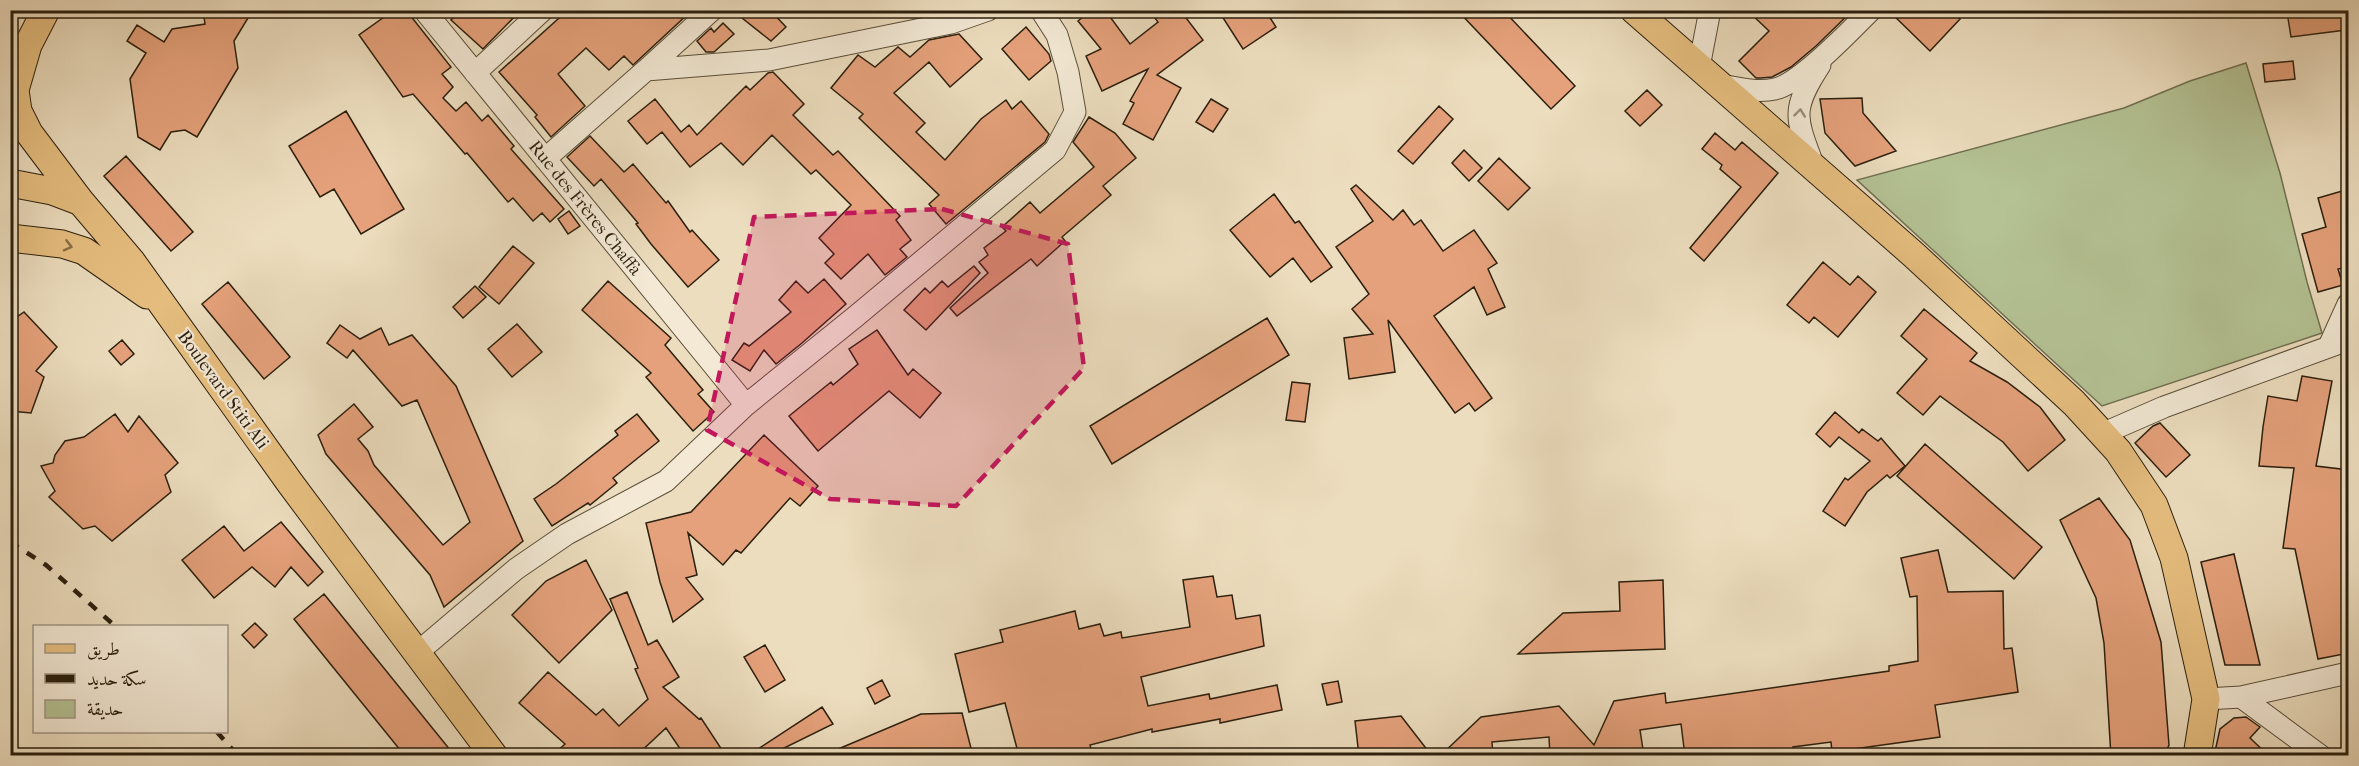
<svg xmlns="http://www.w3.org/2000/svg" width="2359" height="766" viewBox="0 0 2359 766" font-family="'IM FELL French Canon',Amiri,serif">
	<rect width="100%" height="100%" fill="#ecddbe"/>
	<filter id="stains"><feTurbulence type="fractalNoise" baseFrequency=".00333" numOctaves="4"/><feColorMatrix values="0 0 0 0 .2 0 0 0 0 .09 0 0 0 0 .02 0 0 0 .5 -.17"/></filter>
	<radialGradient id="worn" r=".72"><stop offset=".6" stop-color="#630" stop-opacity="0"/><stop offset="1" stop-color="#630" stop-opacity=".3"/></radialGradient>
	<path fill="#b4c294" stroke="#707051" stroke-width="1.5" d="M 2246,63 L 2280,173 L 2307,282 L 2322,333 L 2102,406 L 1857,180 L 2124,108 L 2190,81 Z"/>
	<path fill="#e5a17b" stroke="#2b1f0e" stroke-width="1.5" d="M 203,10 L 236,10 L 248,18 L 234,41 L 238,68 L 197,137 L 185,130 L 171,132 L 160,150 L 138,137 L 130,79 L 146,53 L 127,41 L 137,25 L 164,42 L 172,29 L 205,24 Z
		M 394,10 L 406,10 L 451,67 L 442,74 L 453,87 L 443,98 L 456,111 L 466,102 L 482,121 L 488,115 L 514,146 L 511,149 L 564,209 L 550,222 L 542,213 L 533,221 L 513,198 L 508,202 L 467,153 L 465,154 L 413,94 L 403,97 L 359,35 Z
		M 460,10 L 521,10 L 483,49 L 451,20 Z
		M 568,10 L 689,10 L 690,12 L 633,65 L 624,56 L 609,70 L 586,48 L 558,74 L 585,106 L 551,137 L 535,117 L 537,115 L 499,72 Z
		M 732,10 L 770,10 L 786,27 L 771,41 Z
		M 1091,10 L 1105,10 L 1130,44 L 1158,22 L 1149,10 L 1180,10 L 1203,40 L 1157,75 L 1181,88 L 1153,140 L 1123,124 L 1134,103 L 1130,101 L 1148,69 L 1102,91 L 1086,56 L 1101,49 L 1078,21 Z
		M 1218,10 L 1265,10 L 1276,27 L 1243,49 Z
		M 1457,10 L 1503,10 L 1575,86 L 1551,109 Z
		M 1747,10 L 1853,10 L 1816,46 L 1791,67 L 1772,77 L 1761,78 L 1756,78 L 1739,61 L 1769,31 Z
		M 1888,10 L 1950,10 L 1960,19 L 1930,51 Z
		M 2301,10 L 2349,10 L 2346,30 L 2291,37 L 2287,12 Z
		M 723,23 L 734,34 L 714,52 L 706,52 L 697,41 L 711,28 L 714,32 Z
		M 1026,27 L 1049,54 L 1051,61 L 1029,80 L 1002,49 Z
		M 959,34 L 982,59 L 950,87 L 929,62 L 894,93 L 925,123 L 916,132 L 945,160 L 981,119 L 1006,100 L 1012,109 L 1021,101 L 1049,134 L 1045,142 L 946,224 L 929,204 L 939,195 L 859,118 L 863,114 L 831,88 L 858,55 L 875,67 L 898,47 L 910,57 L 929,40 Z
		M 2293,61 L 2295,79 L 2265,82 L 2263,64 Z
		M 773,72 L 804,104 L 793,115 L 833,155 L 838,151 L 900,216 L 896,220 L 911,240 L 900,249 L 907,257 L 885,275 L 868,254 L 841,279 L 825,263 L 834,254 L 819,238 L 851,205 L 816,170 L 811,174 L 772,135 L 743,165 L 721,143 L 690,167 L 662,132 L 647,144 L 628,121 L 655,99 L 681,132 L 689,125 L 697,135 L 746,86 L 750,90 L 768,73 Z
		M 1647,90 L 1662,105 L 1640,126 L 1625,111 Z
		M 1862,98 L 1863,113 L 1896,151 L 1855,166 L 1825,133 L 1820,99 Z
		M 1211,99 L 1228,109 L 1213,132 L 1196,122 Z
		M 1439,106 L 1453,119 L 1413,164 L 1398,151 Z
		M 346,111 L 404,209 L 361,234 L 334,189 L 320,197 L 289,146 Z
		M 1089,117 L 1115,133 L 1136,158 L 1103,186 L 1111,195 L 1062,237 L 1065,241 L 1037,266 L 1031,259 L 957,316 L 950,308 L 988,273 L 979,262 L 988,255 L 984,248 L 1006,231 L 1002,227 L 1030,202 L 1040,213 L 1094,167 L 1073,142 Z
		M 1715,133 L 1735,150 L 1742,142 L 1778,173 L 1704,261 L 1690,248 L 1741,187 L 1720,169 L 1722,165 L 1702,149 Z
		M 590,136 L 624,172 L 633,164 L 666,203 L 668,201 L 690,232 L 692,230 L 719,260 L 688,287 L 651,244 L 636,224 L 638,223 L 601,179 L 594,186 L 567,157 Z
		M 1464,150 L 1482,168 L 1469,181 L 1452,163 Z
		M 126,156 L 193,232 L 171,251 L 104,176 Z
		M 1499,158 L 1530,188 L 1508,210 L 1478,181 Z
		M 1356,185 L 1393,220 L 1403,210 L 1414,225 L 1421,220 L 1443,251 L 1474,230 L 1497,263 L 1488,269 L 1505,307 L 1487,315 L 1474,287 L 1434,316 L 1492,398 L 1475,411 L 1469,403 L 1455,413 L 1388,320 L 1395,372 L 1349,379 L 1344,338 L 1373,334 L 1352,309 L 1369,294 L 1336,247 L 1373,221 L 1351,189 Z
		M 2349,189 L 2349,267 L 2338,269 L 2343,285 L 2318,292 L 2302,234 L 2326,227 L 2318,198 Z
		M 1274,194 L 1295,223 L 1299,221 L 1332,267 L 1311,282 L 1293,258 L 1270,277 L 1230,230 Z
		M 569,211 L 580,226 L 568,234 L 558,219 Z
		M 513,246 L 534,263 L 499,304 L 479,287 Z
		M 1823,262 L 1850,285 L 1858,276 L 1876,292 L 1838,337 L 1814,317 L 1809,323 L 1787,305 Z
		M 974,266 L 980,273 L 926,330 L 904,310 L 925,288 L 930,293 L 942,281 L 948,287 Z
		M 824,279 L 846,304 L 802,343 L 776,364 L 764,350 L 750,371 L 732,360 L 744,343 L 749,346 L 791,312 L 779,300 L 796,281 L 808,293 Z
		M 608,281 L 671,338 L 665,345 L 703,390 L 698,394 L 714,412 L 693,431 L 646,377 L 651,373 L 582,310 Z
		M 228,282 L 290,357 L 264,379 L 202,304 Z
		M 475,286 L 486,297 L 463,318 L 453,307 Z
		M 1924,309 L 1977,353 L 1970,361 L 2007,382 L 2040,407 L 2065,440 L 2028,471 L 2003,442 L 1940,396 L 1923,415 L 1897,393 L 1927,359 L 1901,336 Z
		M 24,312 L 57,347 L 36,371 L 44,377 L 31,413 L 10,411 L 10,322 Z
		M 1267,318 L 1289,355 L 1112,464 L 1090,426 Z
		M 517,324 L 542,352 L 512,377 L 488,349 Z
		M 340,325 L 360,339 L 381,328 L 389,345 L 412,335 L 456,386 L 523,541 L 444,607 L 430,575 L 326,454 L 318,435 L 354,404 L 373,427 L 358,439 L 368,451 L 374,465 L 443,545 L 470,522 L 417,400 L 402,406 L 353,350 L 347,358 L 327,343 Z
		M 877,330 L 908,375 L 913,369 L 941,393 L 920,418 L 889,391 L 818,451 L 789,416 L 831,382 L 833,385 L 858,364 L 849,349 Z
		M 122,340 L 134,354 L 121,365 L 109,351 Z
		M 2302,376 L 2332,381 L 2316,466 L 2349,470 L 2349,653 L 2318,659 L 2295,549 L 2283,548 L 2294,468 L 2259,466 L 2263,427 L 2268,396 L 2297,401 Z
		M 1292,382 L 1310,384 L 1305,422 L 1286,420 Z
		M 1835,412 L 1859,433 L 1862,429 L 1878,441 L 1881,438 L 1905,466 L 1890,478 L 1887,475 L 1867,492 L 1845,526 L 1823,511 L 1845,478 L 1848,480 L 1870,461 L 1839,437 L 1830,447 L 1816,434 Z
		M 115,414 L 128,432 L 139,416 L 178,463 L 165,475 L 171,492 L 112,541 L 95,526 L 83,529 L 49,497 L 55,491 L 41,466 L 53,463 L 55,455 L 65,441 L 84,437 Z
		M 637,414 L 659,441 L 613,478 L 617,483 L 590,505 L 588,503 L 552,526 L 534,499 L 556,484 L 618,435 L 615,431 Z
		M 2160,423 L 2190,455 L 2166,477 L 2135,443 L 2153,426 Z
		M 764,435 L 818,486 L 800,506 L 790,498 L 741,553 L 736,550 L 723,565 L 688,533 L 697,575 L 686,578 L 703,599 L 673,622 L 660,582 L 646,523 L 691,512 Z
		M 1925,444 L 2042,547 L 2014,579 L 1897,476 Z
		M 2099,498 L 2130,540 L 2161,642 L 2169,745 L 2164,756 L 2111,756 L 2104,643 L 2096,598 L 2060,520 Z
		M 281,522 L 323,572 L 308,586 L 291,567 L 275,587 L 252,567 L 214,598 L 182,560 L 224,526 L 244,551 Z
		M 1938,550 L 1948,592 L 2003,591 L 2004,649 L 2012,648 L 2018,692 L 1935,705 L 1940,737 L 1832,752 L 1831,742 L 1793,747 L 1794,756 L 1685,756 L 1681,724 L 1640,730 L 1644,756 L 1550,756 L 1549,737 L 1492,742 L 1493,756 L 1440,756 L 1481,717 L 1559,706 L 1594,745 L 1614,701 L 1665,693 L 1666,703 L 1889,671 L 1889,666 L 1918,661 L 1917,596 L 1910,597 L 1901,558 Z
		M 2234,554 L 2260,665 L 2225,665 L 2201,562 Z
		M 586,560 L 612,610 L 559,663 L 512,615 L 546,581 Z
		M 1213,576 L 1217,597 L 1232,595 L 1236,619 L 1260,615 L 1264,646 L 1141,677 L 1148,706 L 1209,694 L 1210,699 L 1277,685 L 1282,710 L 1220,723 L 1220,719 L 1152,732 L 1152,729 L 1090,745 L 1093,756 L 1019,756 L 1005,703 L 969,712 L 955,654 L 1003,642 L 1000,630 L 1075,611 L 1079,629 L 1100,624 L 1104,636 L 1121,632 L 1122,638 L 1190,627 L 1183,580 Z
		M 1663,580 L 1665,649 L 1518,654 L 1563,613 L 1620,611 L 1619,582 Z
		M 627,592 L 648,645 L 657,640 L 679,677 L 663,687 L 699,719 L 701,718 L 726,756 L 685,756 L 666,728 L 636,756 L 552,756 L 565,744 L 519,703 L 548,672 L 596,715 L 603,709 L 619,726 L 648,699 L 635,669 L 638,668 L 610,599 Z
		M 324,594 L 455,756 L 405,756 L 294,619 Z
		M 255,623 L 267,635 L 254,648 L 242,635 Z
		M 765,645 L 785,680 L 765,692 L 744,657 Z
		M 882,680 L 890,696 L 875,704 L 867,688 Z
		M 1338,681 L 1342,702 L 1327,705 L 1322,684 Z
		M 822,707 L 833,724 L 768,756 L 762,756 L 758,749 Z
		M 962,713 L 973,756 L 824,755 L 921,714 Z
		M 1401,716 L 1432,756 L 1359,756 L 1355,721 Z
		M 2246,717 L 2260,727 L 2250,738 L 2269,756 L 2214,756 L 2220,729 L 2234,718 Z"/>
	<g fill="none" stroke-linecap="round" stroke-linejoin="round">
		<defs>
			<path id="minor" d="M 424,10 L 746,405
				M 1699,67 L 1710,10
				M 646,70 L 712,10
				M 475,73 L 543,10
				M 1720,85 C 1738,88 1757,93 1775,89 C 1800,84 1851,30 1871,10
				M 545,159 L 646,70 L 769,60 L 951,23 L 988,10
				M 1814,167 C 1796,118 1790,111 1820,65
				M 2329,346 L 2348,304
				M 2102,434 L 2164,407 L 2348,340
				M 418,652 L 516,569 L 567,534 L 666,481 L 746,405 L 855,317 L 1055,150 L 1075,112 L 1068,72 L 1057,35 L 1041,10
				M 2241,697 L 2321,756
				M 2206,699 L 2241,697 L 2348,673"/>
			<path id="major" d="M 46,10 L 28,45 L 15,90 L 18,111 L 29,133 L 81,202 L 132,262 L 290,483 L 494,756
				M 1634,10 L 1914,255 L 2074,403 L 2118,451 L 2154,505 L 2174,558 L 2206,699 L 2197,756
				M 10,183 L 52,191 L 81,202
				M 10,238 L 62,244 L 84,251 L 147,295"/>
		</defs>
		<use href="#minor" stroke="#5b4e3a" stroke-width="23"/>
		<use href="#major" stroke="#2b1f0e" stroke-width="29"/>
		<use href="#minor" stroke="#f3e9d5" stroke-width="21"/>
		<use href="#major" stroke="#e6be7f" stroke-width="27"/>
		<path stroke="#2b1f0e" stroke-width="4.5" stroke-dasharray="10 10" stroke-linecap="butt" d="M 10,542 L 46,565 L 115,626
			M 217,732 L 238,756"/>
	</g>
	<defs><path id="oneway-chevron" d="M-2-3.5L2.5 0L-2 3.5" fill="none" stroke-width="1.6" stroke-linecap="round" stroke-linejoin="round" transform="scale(1.5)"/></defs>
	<use stroke="#998e7b" href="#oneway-chevron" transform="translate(1800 113) rotate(-84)"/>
	<use stroke="#886e46" href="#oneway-chevron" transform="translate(68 246) rotate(14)"/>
	<path fill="#c2185b" fill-opacity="0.2" stroke="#c2185b" stroke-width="4.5" stroke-dasharray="12 8" stroke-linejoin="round" d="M 942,209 L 1068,244 L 1084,368 L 956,506 L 830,499 L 707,430 L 754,217 Z"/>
	<g text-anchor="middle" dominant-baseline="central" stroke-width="4.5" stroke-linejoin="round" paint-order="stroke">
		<g font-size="18" fill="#2b1f0e" stroke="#f3e9d5">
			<text transform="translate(585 208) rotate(51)">Rue des Frères Chaffa</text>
			<text transform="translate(223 390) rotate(54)">Boulevard Stiti Ali</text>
		</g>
	</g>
	<rect width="2359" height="766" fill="none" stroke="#ecddbe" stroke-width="36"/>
	<rect x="12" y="12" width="2335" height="742" fill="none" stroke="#2b1f0e" stroke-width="3"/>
	<rect x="18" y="18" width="2323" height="730" fill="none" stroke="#2b1f0e" stroke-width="1.5"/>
	<rect x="33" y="625" width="195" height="108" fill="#f3e9d5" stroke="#a39885" stroke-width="1.5"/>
	<rect x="45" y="644" width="30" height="9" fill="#e6be7f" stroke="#a39885" stroke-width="1.5"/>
	<text x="87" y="655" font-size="18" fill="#2b1f0e">طريق</text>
	<rect x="45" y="674" width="30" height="9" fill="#2b1f0e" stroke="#a39885" stroke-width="1.5"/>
	<text x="87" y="685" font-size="18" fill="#2b1f0e">سكة حديد</text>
	<rect x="45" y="700" width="30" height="18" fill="#b4c294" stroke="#a39885" stroke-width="1.5"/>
	<text x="87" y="715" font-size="18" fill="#2b1f0e">حديقة</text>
	<rect width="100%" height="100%" filter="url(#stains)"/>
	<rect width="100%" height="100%" fill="url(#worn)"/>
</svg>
